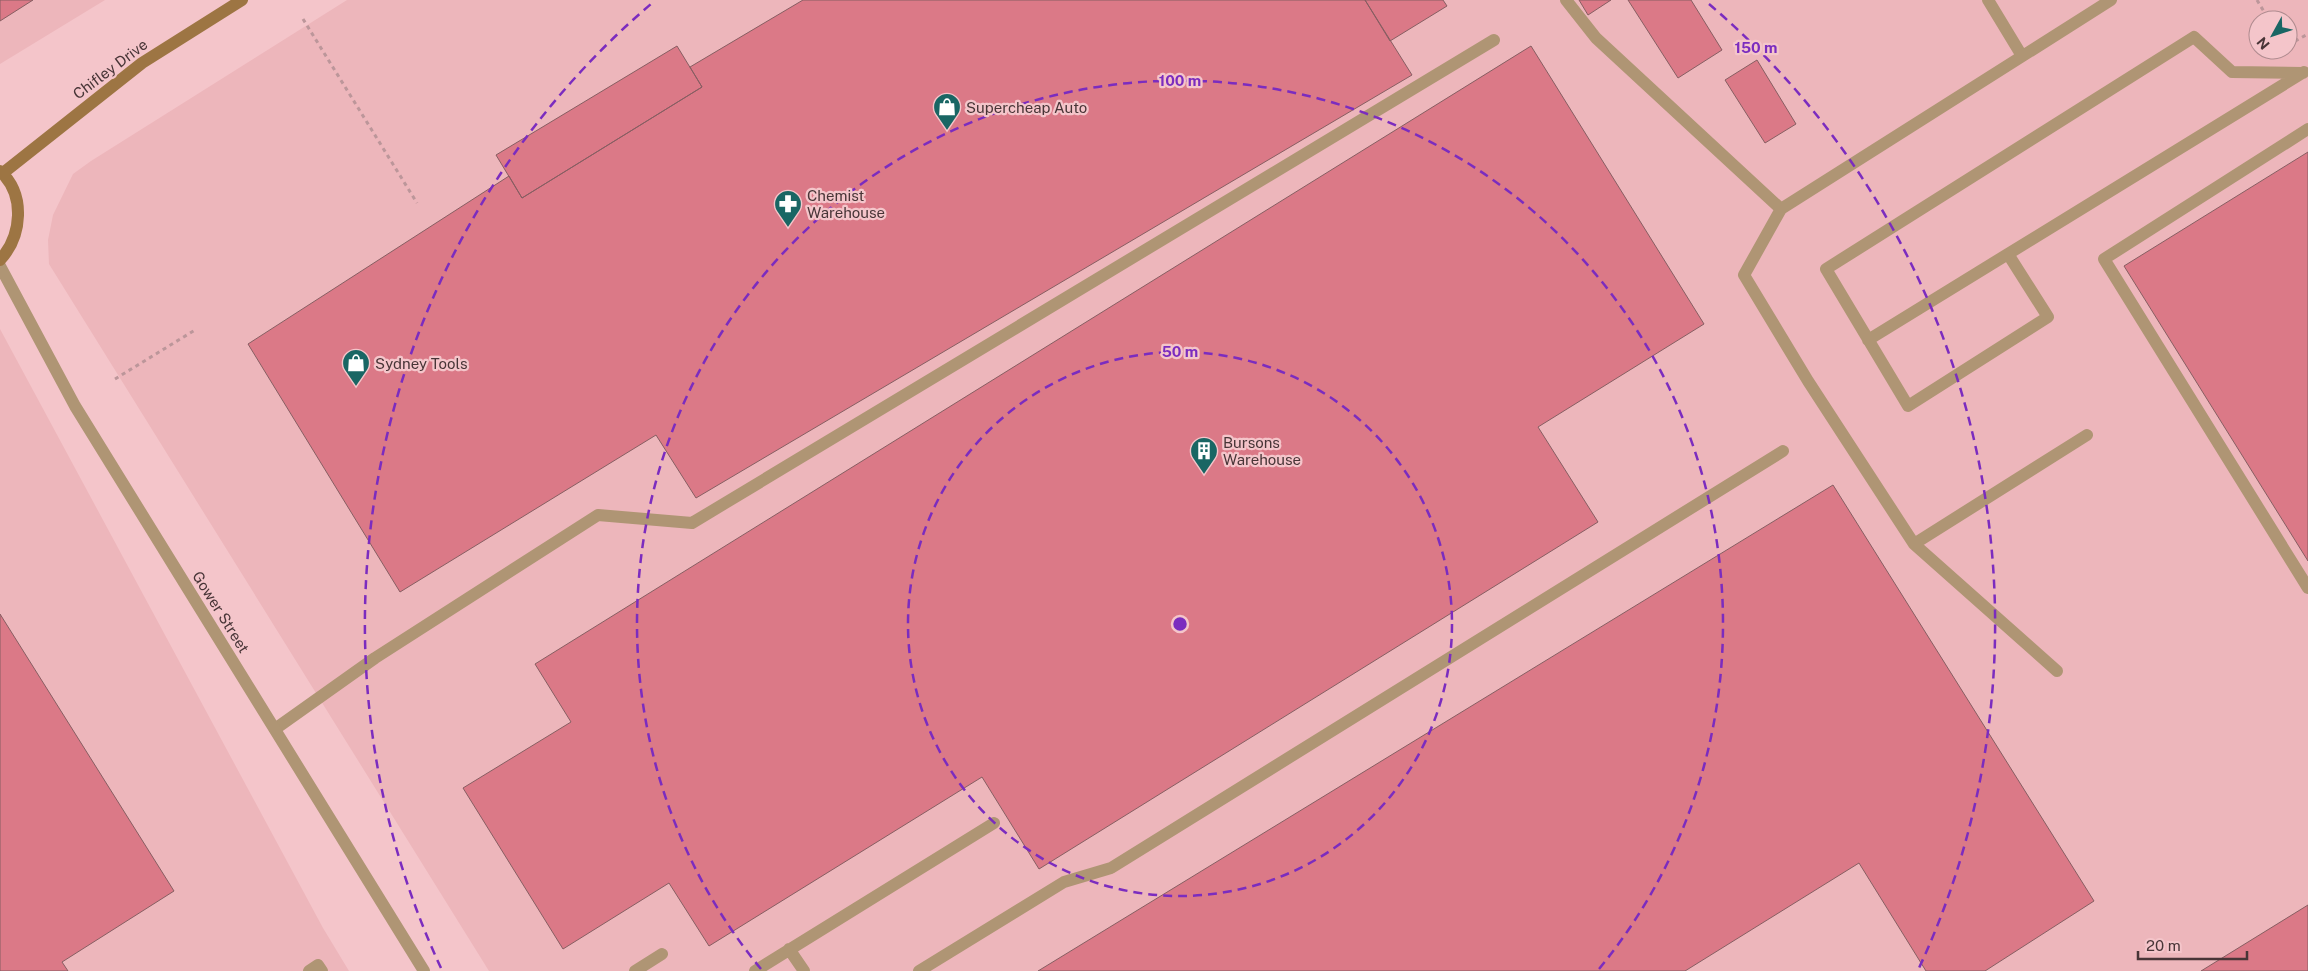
<svg xmlns="http://www.w3.org/2000/svg" width="2308" height="971" viewBox="0 0 2308 971" font-family="'Public Sans',sans-serif">
	<rect width="100%" height="100%" fill="#f4c5ca"/>
	<path fill="#edb6bb" fill-rule="evenodd" d="M 0,0 L 105,0 L 0,64 Z
		M 347,0 L 2308,0 L 2308,971 L 489,971 L 49,264 L 48,240 L 53,215 L 73,174 L 91,161 ZM 2258,20 L 2288,20 L 2288,50 L 2258,50 Z
		M 0,329 L 323,928 L 349,971 L 0,971 Z"/>
	<path fill="#db7987" stroke="#875e62" d="M 0,0 L 33,0 L 0,21 Z
		M 803,0 L 1365,0 L 1412,75 L 696,498 L 656,435 L 400,592 L 248,344 L 509,176 L 522,198 L 702,87 L 690,67 Z
		M 1365,0 L 1443,0 L 1447,6 L 1390,41 Z
		M 1579,0 L 1611,0 L 1588,15 Z
		M 1628,0 L 1691,0 L 1722,50 L 1678,78 Z
		M 677,46 L 702,87 L 522,198 L 496,155 Z
		M 1531,46 L 1704,324 L 1538,427 L 1598,522 L 1039,869 L 982,777 L 709,946 L 669,883 L 563,949 L 463,788 L 571,722 L 535,664 Z
		M 1757,60 L 1796,124 L 1765,143 L 1725,80 Z
		M 2308,152 L 2308,561 L 2124,266 Z
		M 1833,485 L 2094,901 L 1985,971 L 1926,971 L 1859,863 L 1685,971 L 1038,971 Z
		M 0,614 L 174,891 L 62,962 L 68,971 L 0,971 Z
		M 2308,905 L 2308,971 L 2201,971 Z"/>
	<g fill="none" stroke-linecap="round" stroke-linejoin="round">
		<path stroke="#bc969a" stroke-width="3" stroke-dasharray="4 4" stroke-linecap="butt" d="M 2257,0 L 2269,20
			M 303,19 L 417,203
			M 2288,45 L 2308,34
			M 115,379 L 195,330"/>
		<path stroke="#af9574" stroke-width="12" d="M 1566,0 L 1596,38 L 1781,209
			M 1988,0 L 2022,56
			M 2308,129 L 2104,259 L 2308,588
			M 2008,254 L 2048,317 L 1908,406 L 1826,269 L 2194,37 L 2232,72 L 2303,73
			M 1868,340 L 2304,72
			M 2087,435 L 1914,544 L 1808,381 L 1744,275 L 1781,209 L 2111,0
			M 1914,544 L 2057,671
			M 275,729 L 375,658 L 598,515 L 692,523 L 1494,40
			M 789,949 L 804,971
			M 309,971 L 318,965 L 322,971
			M 635,971 L 662,954
			M 755,971 L 994,823
			M 919,971 L 1064,882 L 1111,868 L 1783,451"/>
		<path stroke="#af9574" stroke-width="12" d="M 0,266 L 75,406 L 424,971"/>
		<path stroke="#9d7543" stroke-width="12" d="M 0,171 C 26,195 22,236 0,260
			M 3,173 L 142,63 L 242,0"/>
	</g>
	<g fill="none" stroke="#7b2cbf" stroke-width="2.5" stroke-dasharray="9 6">
		<circle cx="1180" cy="624" r="272"/>
		<path d="M761 969A543 543 0 1 1 1599 969"/>
		<path d="M441 968A815 815 0 0 1 651 4M1709 4A815 815 0 0 1 1919 968"/>
	</g>
	<defs>
		<symbol id="shop-pin" viewBox="-11 -11 22 30"><path d="M0 17L-7.5 6A9.5 9.5 0 1 1 7.5 6Z" fill="#196664" stroke="#f4c5ca"/><path d="M-5-2.5h2.3a2.7 3.5 0 0 1 5.4 0H5L5.5 6h-11ZM-1.5-2.5h3a1.5 2.3 0 0 0-3 0Z" fill="#fff"/></symbol>
		<symbol id="pharmacy-pin" viewBox="-11 -11 22 30"><path d="M0 17L-7.5 6A9.5 9.5 0 1 1 7.5 6Z" fill="#196664" stroke="#f4c5ca"/><path d="M-2-6h4v4h4v4h-4v4h-4v-4h-4v-4h4Z" fill="#fff"/></symbol>
		<symbol id="building-pin" viewBox="-11 -11 22 30"><path d="M0 17L-7.5 6A9.5 9.5 0 1 1 7.5 6Z" fill="#196664" stroke="#f4c5ca"/><path d="M-4-6H4V6H1V3H-1V6H-4ZM-2.5-4.3h1.7v1.8h-1.7ZM.8-4.3h1.7v1.8H.8ZM-2.5-1h1.7V.8h-1.7ZM.8-1h1.7V.8H.8Z" fill="#fff"/></symbol>
	</defs>
	<g fill-rule="evenodd">
		<use href="#shop-pin" x="931" y="91" width="32" height="43"/>
		<use href="#pharmacy-pin" x="772" y="188" width="32" height="43"/>
		<use href="#shop-pin" x="340" y="347" width="32" height="43"/>
		<use href="#building-pin" x="1188" y="435" width="32" height="43"/>
	</g>
	<g text-anchor="middle" dominant-baseline="central" stroke-width="4.5" stroke-linejoin="round" paint-order="stroke">
		<g font-size="15" fill="#483537" stroke="#f4c5ca">
			<text transform="translate(110 69) rotate(-37)">Chifley Drive</text>
			<text transform="translate(221 612) rotate(58)">Gower Street</text>
		</g>
		<g font-size="15" fill="#483537" stroke="#f4c5ca" text-anchor="start">
			<text x="966" y="107">Supercheap Auto</text>
			<text x="807" y="195">Chemist<tspan x="807" dy="17">Warehouse</tspan></text>
			<text x="375" y="363">Sydney Tools</text>
			<text x="1223" y="442">Bursons<tspan x="1223" dy="17">Warehouse</tspan></text>
		</g>
	</g>
	<circle cx="1180" cy="624" r="8" fill="#7b2cbf" stroke="#f4c5ca" stroke-width="2.5"/>
	<g font-size="15" text-anchor="middle" font-weight="bold" fill="#7b2cbf" stroke="#f4c5ca" stroke-width="4.5" stroke-linejoin="round" paint-order="stroke">
		<text x="1756" y="53">150 m</text>
		<text x="1180" y="86">100 m</text>
		<text x="1180" y="357">50 m</text>
	</g>
	<g transform="translate(2273 35) rotate(230)"><circle r="24" fill="#f4c5ca" stroke="#af8b8f"/>
	<path d="M0-4L9 19L0 12L-9 19Z" fill="#196664"/>
	<text y="-8" font-size="14" font-weight="bold" text-anchor="middle" fill="#483537">N</text>
	</g>
	<path d="M2138 951v8h109v-8" fill="none" stroke="#483537" stroke-width="2.5"/>
	<text x="2146" y="951" font-size="15" fill="#483537" stroke="#f4c5ca" stroke-width="4" paint-order="stroke">20 m</text>
</svg>
